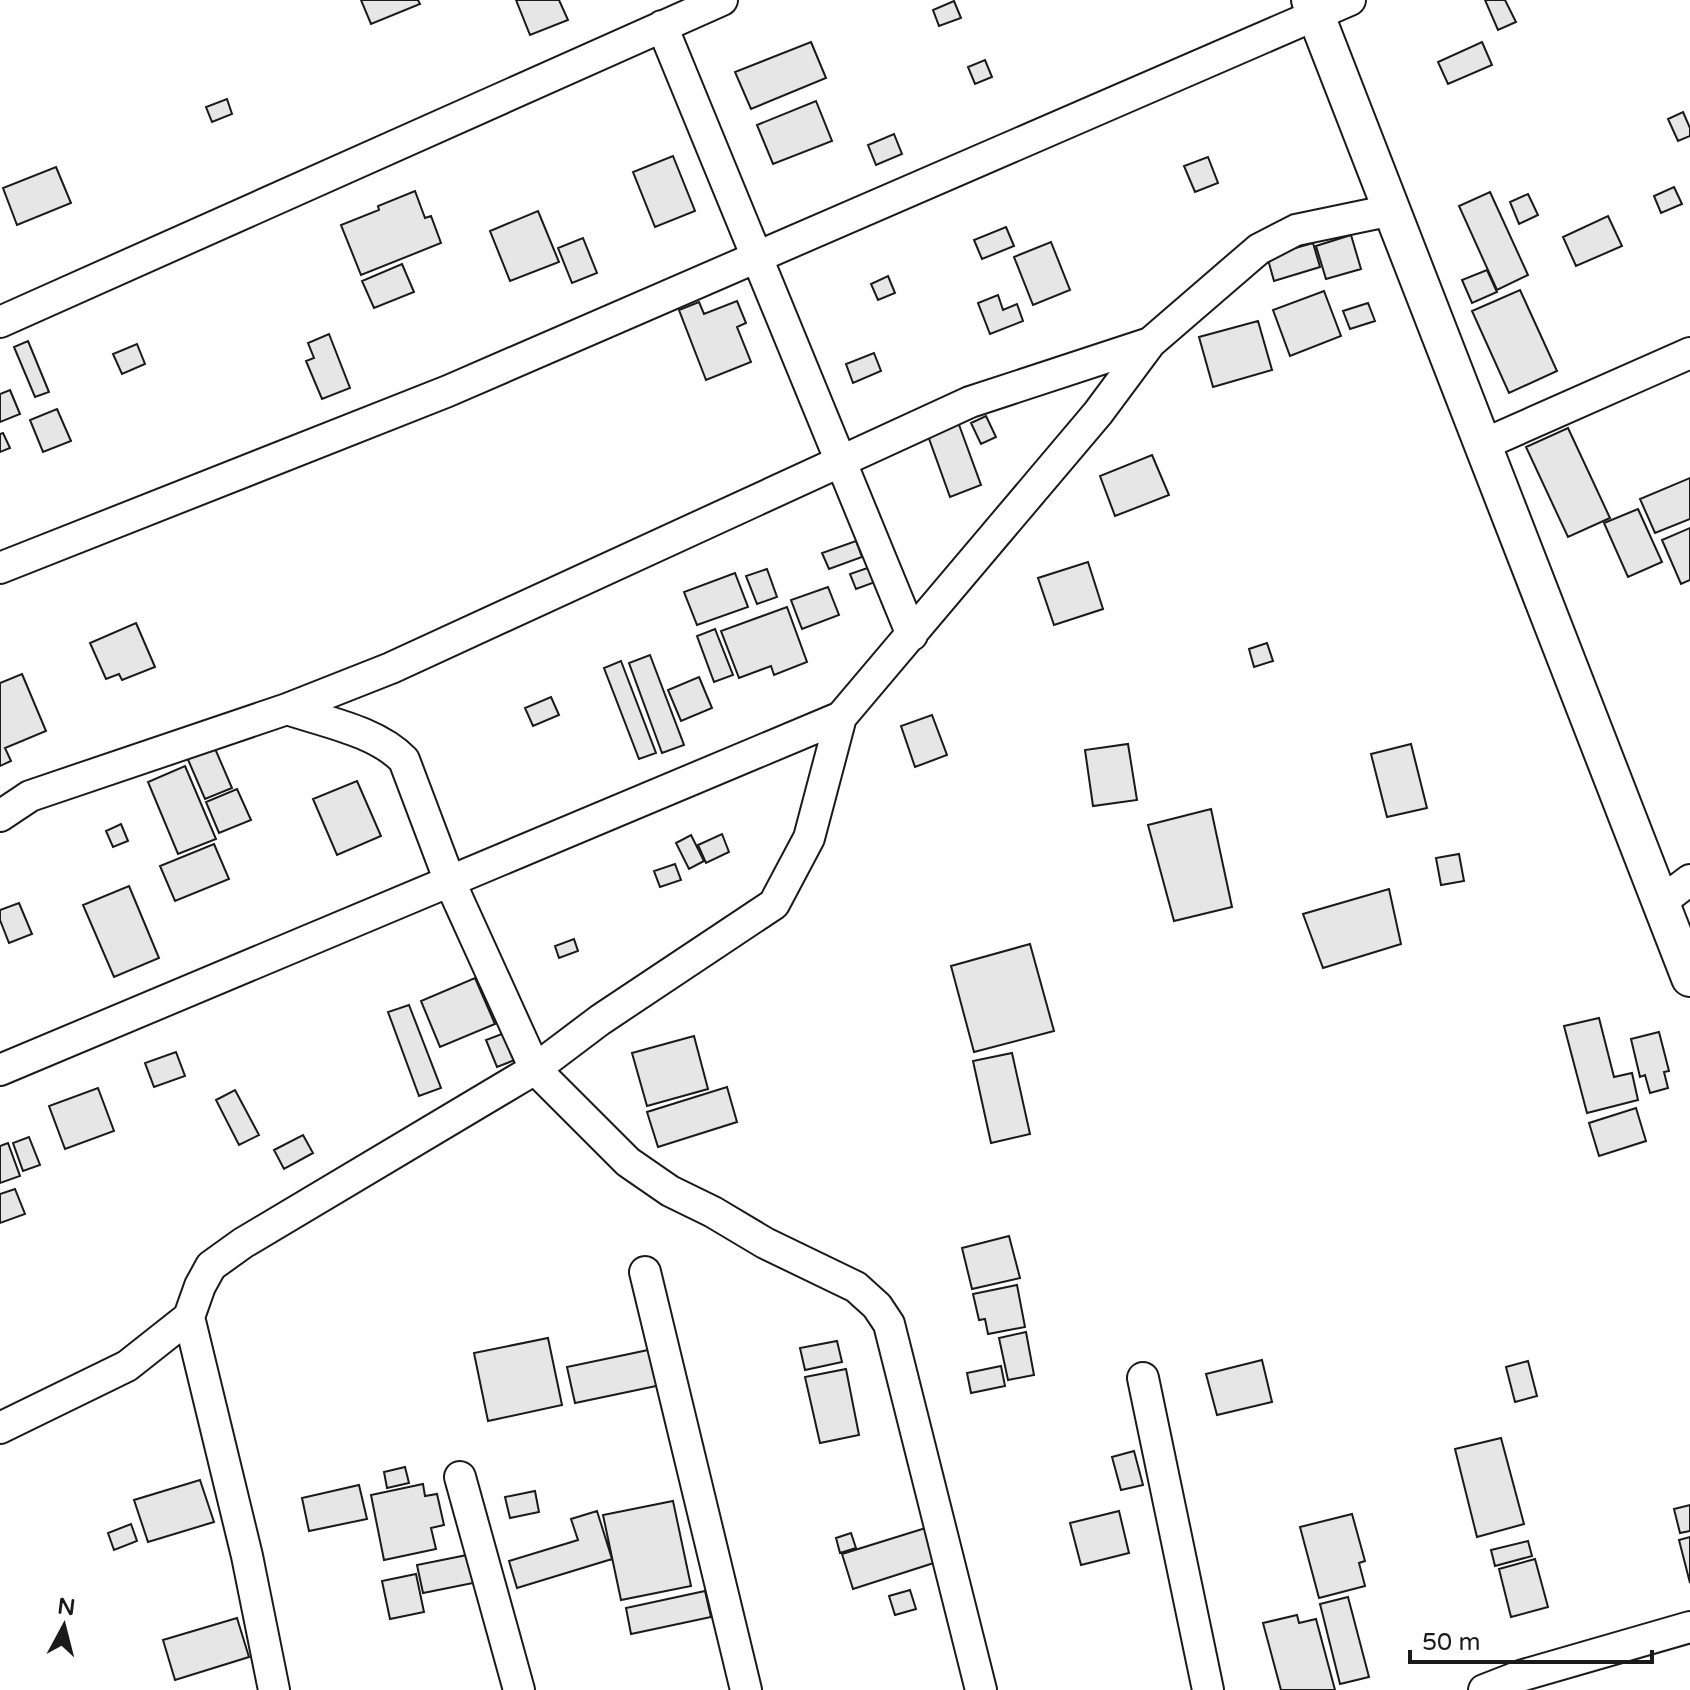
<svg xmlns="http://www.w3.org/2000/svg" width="1690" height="1690" viewBox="0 0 1690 1690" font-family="'Varela Round',sans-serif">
	<rect width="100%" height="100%" fill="#fff"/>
	<path fill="#e6e6e6" stroke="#1a1a1a" stroke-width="2" d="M 361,0 L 418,0 L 420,4 L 371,24 Z
		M 516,0 L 559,0 L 568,20 L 530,35 Z
		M 1485,0 L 1505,0 L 1516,22 L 1498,30 Z
		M 954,1 L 961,18 L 939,26 L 933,10 Z
		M 811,42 L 826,78 L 751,109 L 735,72 Z
		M 1482,42 L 1492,65 L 1448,84 L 1438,62 Z
		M 985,60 L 992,77 L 975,84 L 968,67 Z
		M 227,99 L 232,114 L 212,122 L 206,107 Z
		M 816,101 L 832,141 L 773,164 L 757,125 Z
		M 1683,112 L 1690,128 L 1690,136 L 1678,141 L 1668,119 Z
		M 894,134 L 902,154 L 876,165 L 868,145 Z
		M 673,156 L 695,211 L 655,227 L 633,172 Z
		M 1208,157 L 1218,183 L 1195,192 L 1184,166 Z
		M 56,167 L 71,203 L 17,225 L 3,188 Z
		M 1674,187 L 1682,204 L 1661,213 L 1654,196 Z
		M 415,191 L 425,218 L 431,216 L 441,243 L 361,275 L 341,225 L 379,210 L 378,206 Z
		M 1490,192 L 1528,275 L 1497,290 L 1459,206 Z
		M 1528,194 L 1538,215 L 1519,224 L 1510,202 Z
		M 538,211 L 559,262 L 510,281 L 490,231 Z
		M 1608,216 L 1622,246 L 1576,266 L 1563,237 Z
		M 1006,227 L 1014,246 L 982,259 L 974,240 Z
		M 1351,235 L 1361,269 L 1326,279 L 1316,246 Z
		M 583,238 L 597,273 L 572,283 L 558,248 Z
		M 1051,242 L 1070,290 L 1033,305 L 1014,257 Z
		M 1313,243 L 1320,267 L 1274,281 L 1267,256 Z
		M 402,264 L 414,292 L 374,308 L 362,281 Z
		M 1487,270 L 1497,292 L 1472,303 L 1462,280 Z
		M 888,276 L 895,293 L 878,300 L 871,284 Z
		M 1520,290 L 1557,371 L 1509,393 L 1472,311 Z
		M 1324,291 L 1341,336 L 1290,356 L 1273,310 Z
		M 998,295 L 1003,310 L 1017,304 L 1023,321 L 990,334 L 978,303 Z
		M 737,301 L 746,323 L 737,327 L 751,362 L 706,380 L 679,310 L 699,302 L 704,314 Z
		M 1368,303 L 1375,321 L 1350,329 L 1343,311 Z
		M 1258,321 L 1272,370 L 1213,387 L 1199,337 Z
		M 329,334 L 350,388 L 322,399 L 306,361 L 314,358 L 308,343 Z
		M 28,341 L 49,392 L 35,397 L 14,347 Z
		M 137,344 L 145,364 L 122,374 L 113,354 Z
		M 874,353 L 881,371 L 853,383 L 846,364 Z
		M 10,390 L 20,414 L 0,422 L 0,394 Z
		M 57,409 L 71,441 L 43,452 L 30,420 Z
		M 986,416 L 996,437 L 981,444 L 971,423 Z
		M 958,422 L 981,485 L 950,497 L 927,433 Z
		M 1568,428 L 1610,518 L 1568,537 L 1526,447 Z
		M 3,433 L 10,448 L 0,452 L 0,434 Z
		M 1152,455 L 1169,495 L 1115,516 L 1100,476 Z
		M 1690,478 L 1690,519 L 1655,533 L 1640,499 Z
		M 1638,509 L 1662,562 L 1628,577 L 1604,523 Z
		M 1690,528 L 1690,580 L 1681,584 L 1662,540 Z
		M 856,541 L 862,557 L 829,569 L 822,553 Z
		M 1088,562 L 1103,609 L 1054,625 L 1038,578 Z
		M 873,566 L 878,581 L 856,589 L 850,574 Z
		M 767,569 L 777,597 L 757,604 L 746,576 Z
		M 735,573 L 748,607 L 697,625 L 684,592 Z
		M 828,587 L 839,615 L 802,629 L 791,600 Z
		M 787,607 L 807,662 L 774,675 L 771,666 L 739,678 L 721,631 Z
		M 136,623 L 155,667 L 122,680 L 119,674 L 106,679 L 90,643 Z
		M 715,629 L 733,675 L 714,682 L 697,636 Z
		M 1267,643 L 1273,661 L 1254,667 L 1249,649 Z
		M 650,655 L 684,745 L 662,753 L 629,663 Z
		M 621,661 L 656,753 L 639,759 L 604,668 Z
		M 22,674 L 46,731 L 5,748 L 11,761 L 0,766 L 0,683 Z
		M 699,677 L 712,708 L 681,721 L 668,690 Z
		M 551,697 L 559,715 L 533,726 L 525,708 Z
		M 932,715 L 947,755 L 915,767 L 901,726 Z
		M 210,737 L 232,788 L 205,799 L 183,748 Z
		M 1128,744 L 1137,800 L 1093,806 L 1085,750 Z
		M 1411,744 L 1427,808 L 1387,817 L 1371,754 Z
		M 185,766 L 216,839 L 178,854 L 148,782 Z
		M 357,781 L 381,836 L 337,855 L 313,799 Z
		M 237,789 L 251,820 L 219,833 L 206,802 Z
		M 1211,809 L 1232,907 L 1174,921 L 1148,825 Z
		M 121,824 L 128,841 L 113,847 L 106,831 Z
		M 722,834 L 729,852 L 706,863 L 698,845 Z
		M 691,835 L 704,861 L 689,869 L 676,843 Z
		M 214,844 L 229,879 L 175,901 L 160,866 Z
		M 1459,854 L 1464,881 L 1441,885 L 1436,858 Z
		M 675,864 L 681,880 L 660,887 L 654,871 Z
		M 129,886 L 159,958 L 114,977 L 83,905 Z
		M 1389,889 L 1401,944 L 1323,968 L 1303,914 Z
		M 19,903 L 32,934 L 9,943 L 0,920 L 0,910 Z
		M 574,939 L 578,951 L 559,958 L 555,946 Z
		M 1030,944 L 1054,1031 L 974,1052 L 951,966 Z
		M 475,978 L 495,1024 L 440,1047 L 421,1001 Z
		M 409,1005 L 441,1088 L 419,1096 L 388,1012 Z
		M 1599,1018 L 1614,1077 L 1632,1073 L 1638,1100 L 1587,1113 L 1564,1026 Z
		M 507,1032 L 517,1059 L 497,1067 L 486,1040 Z
		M 1659,1032 L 1669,1071 L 1664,1072 L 1668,1088 L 1650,1093 L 1645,1075 L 1640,1077 L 1631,1039 Z
		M 694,1036 L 708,1089 L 647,1106 L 632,1053 Z
		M 176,1052 L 185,1076 L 154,1087 L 145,1063 Z
		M 1012,1053 L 1030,1134 L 991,1143 L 973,1061 Z
		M 727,1087 L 737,1122 L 658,1147 L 647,1112 Z
		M 98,1088 L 114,1131 L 65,1149 L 49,1106 Z
		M 235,1090 L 259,1135 L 239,1145 L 216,1100 Z
		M 1636,1108 L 1646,1141 L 1599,1156 L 1589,1123 Z
		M 303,1135 L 313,1153 L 284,1169 L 274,1150 Z
		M 29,1137 L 40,1165 L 23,1171 L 13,1143 Z
		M 8,1143 L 20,1176 L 0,1183 L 0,1146 Z
		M 15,1189 L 25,1214 L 0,1223 L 0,1194 Z
		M 1009,1236 L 1020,1278 L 972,1289 L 962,1248 Z
		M 1017,1285 L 1025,1327 L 988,1334 L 985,1319 L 979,1320 L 973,1294 Z
		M 1026,1332 L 1034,1375 L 1008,1380 L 999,1338 Z
		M 548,1338 L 562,1405 L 488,1421 L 474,1353 Z
		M 837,1341 L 842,1362 L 805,1370 L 800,1348 Z
		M 653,1349 L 661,1385 L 575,1403 L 567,1367 Z
		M 1262,1360 L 1272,1402 L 1217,1415 L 1206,1374 Z
		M 1528,1361 L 1537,1396 L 1515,1402 L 1506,1367 Z
		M 1001,1366 L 1005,1386 L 971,1393 L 967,1373 Z
		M 846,1369 L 859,1435 L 820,1443 L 805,1377 Z
		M 1501,1438 L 1524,1524 L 1477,1537 L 1455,1449 Z
		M 1134,1451 L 1143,1485 L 1121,1490 L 1112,1457 Z
		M 405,1467 L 409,1483 L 387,1488 L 384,1472 Z
		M 200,1480 L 214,1522 L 148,1542 L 134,1500 Z
		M 423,1484 L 425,1496 L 437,1494 L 444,1525 L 431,1528 L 436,1549 L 384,1560 L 371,1495 Z
		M 359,1485 L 367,1519 L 309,1531 L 302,1498 Z
		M 535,1491 L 539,1512 L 510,1518 L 505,1497 Z
		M 673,1501 L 691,1586 L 621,1600 L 603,1515 Z
		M 1690,1505 L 1690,1531 L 1680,1533 L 1674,1509 Z
		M 597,1511 L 612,1559 L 517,1588 L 509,1561 L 578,1540 L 571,1519 Z
		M 1119,1511 L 1129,1553 L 1081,1565 L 1070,1523 Z
		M 1352,1514 L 1365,1561 L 1359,1563 L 1365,1586 L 1319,1598 L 1300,1527 Z
		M 131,1524 L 137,1541 L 114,1550 L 108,1533 Z
		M 932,1526 L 943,1560 L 853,1589 L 842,1554 Z
		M 851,1533 L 856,1548 L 840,1553 L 836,1538 Z
		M 1690,1537 L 1690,1583 L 1679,1540 Z
		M 1528,1541 L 1532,1556 L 1495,1566 L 1491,1550 Z
		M 477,1553 L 483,1581 L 423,1593 L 417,1565 Z
		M 1535,1559 L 1548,1607 L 1511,1617 L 1499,1569 Z
		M 416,1574 L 424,1612 L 390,1619 L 382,1581 Z
		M 910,1590 L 916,1609 L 895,1615 L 889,1596 Z
		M 705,1591 L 711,1617 L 631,1634 L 626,1608 Z
		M 1348,1597 L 1369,1677 L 1340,1684 L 1320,1604 Z
		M 1297,1615 L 1299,1623 L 1316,1619 L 1335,1690 L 1281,1690 L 1263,1623 Z
		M 237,1618 L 249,1657 L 175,1680 L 163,1640 Z"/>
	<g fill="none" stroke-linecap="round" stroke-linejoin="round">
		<defs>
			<path id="minor" d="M 662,26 L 912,635
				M 0,322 L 722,0
				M 1482,445 L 1690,353
				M 0,568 L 448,391 L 1350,0
				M 287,709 C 325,722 376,731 404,760 L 450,882 L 535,1069 L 628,1162 L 670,1191 L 713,1212 L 765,1243 L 856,1287 L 877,1306 L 889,1324 L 981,1690
				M 0,816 L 30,796 L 287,709 L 391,668 L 970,402 L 1150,343
				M 1661,902 L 1690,880
				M 0,1070 L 841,717
				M 645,1272 L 746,1690
				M 189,1317 L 247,1556 L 274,1690
				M 1143,1378 L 1208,1690
				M 0,1428 L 127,1366 L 189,1317 L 200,1286 L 211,1266 L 243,1243 L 535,1069 L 600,1020 L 774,904 L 809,838 L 841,717 L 1098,413 L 1150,343 L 1259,249 L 1296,230 L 1392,210
				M 460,1477 L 519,1690
				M 1484,1690 L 1520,1676 L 1690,1627"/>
			<path id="tertiary" d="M 1310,0 L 1690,978"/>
		</defs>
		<use href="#minor" stroke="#1a1a1a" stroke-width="34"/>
		<use href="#tertiary" stroke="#1a1a1a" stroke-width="40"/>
		<use href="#minor" stroke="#fff" stroke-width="30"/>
		<use href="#tertiary" stroke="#fff" stroke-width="36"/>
	</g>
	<g transform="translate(64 1626) rotate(7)" stroke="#ffffff" stroke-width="6" paint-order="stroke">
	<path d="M0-6L14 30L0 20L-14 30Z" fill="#1a1a1a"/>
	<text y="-12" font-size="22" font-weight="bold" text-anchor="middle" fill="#1a1a1a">N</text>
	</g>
	<path d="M1410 1650v12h242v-12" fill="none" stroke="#1a1a1a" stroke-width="4"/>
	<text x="1422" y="1650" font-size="24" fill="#1a1a1a" stroke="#ffffff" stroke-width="6" paint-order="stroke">50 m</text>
</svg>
